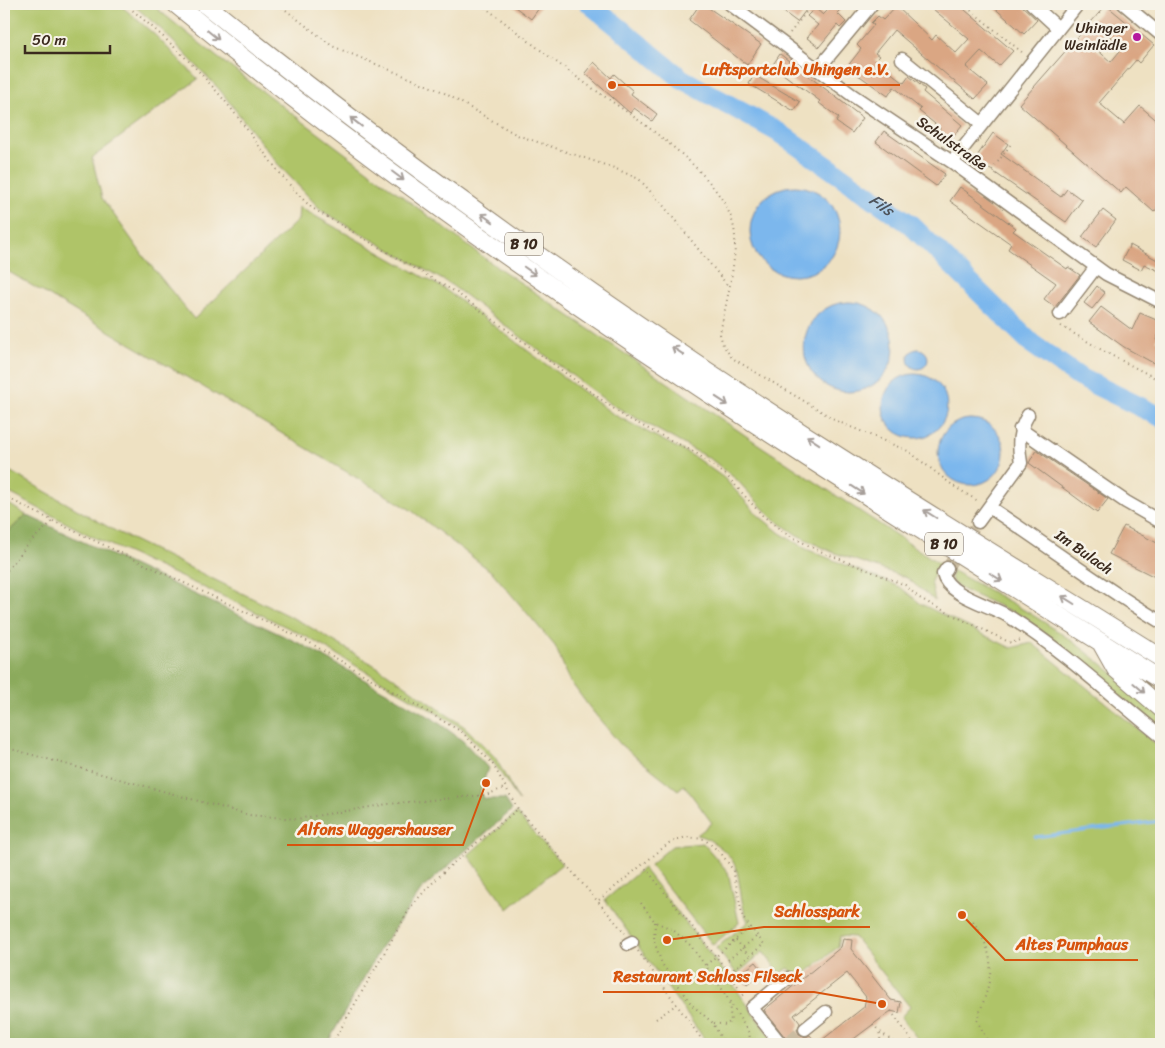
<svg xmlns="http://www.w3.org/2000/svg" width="1165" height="1048" viewBox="0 0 1165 1048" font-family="Sriracha,sans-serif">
	<rect width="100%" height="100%" fill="#f7f3e8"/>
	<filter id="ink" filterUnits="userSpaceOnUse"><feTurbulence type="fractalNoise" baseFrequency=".02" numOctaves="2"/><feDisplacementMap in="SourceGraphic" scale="10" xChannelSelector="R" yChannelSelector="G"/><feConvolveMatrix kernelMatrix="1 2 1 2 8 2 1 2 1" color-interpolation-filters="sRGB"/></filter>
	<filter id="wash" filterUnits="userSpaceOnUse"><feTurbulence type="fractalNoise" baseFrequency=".0096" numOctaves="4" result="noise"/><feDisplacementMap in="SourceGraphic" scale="20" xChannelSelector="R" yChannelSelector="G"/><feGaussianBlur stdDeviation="1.12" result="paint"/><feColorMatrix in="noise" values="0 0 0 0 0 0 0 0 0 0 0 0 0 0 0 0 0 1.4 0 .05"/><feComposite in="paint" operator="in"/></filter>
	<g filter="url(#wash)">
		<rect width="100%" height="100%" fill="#eee1c2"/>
		<path fill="#afc468" stroke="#757743" d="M 4,4 L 119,4 L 155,35 L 198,79 L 92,158 L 102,198 L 144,257 L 194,319 L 298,220 L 299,207 L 443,288 L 613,414 L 693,456 L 724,478 L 759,516 L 780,533 L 806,549 L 900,587 L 921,604 L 1011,648 L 1032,643 L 1161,748 L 1161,1044 L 918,1044 L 920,1042 L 901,1017 L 910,1007 L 854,937 L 840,936 L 838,947 L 798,979 L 789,968 L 780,973 L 763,952 L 737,974 L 716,948 L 748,922 C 741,906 741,888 737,871 C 733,855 713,839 697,835 L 712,823 L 684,785 L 678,790 L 621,745 L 590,708 L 570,681 L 555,646 L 493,573 L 411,510 L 4,269 Z
			M 132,4 L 151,4 L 217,57 L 487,260 L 761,446 L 940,564 L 931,581 L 935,601 L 907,578 L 832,552 L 797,535 L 771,517 L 737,480 L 712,460 L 609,403 L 450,284 L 322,211 L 277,163 L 219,89 L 161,29 Z
			M 187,4 L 192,4 L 272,67 L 569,287 L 568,290 L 364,143 Z
			M 4,468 L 119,533 L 303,623 L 384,671 L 465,727 L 495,757 L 519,801 L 492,760 L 462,728 L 307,637 L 233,601 L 91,536 L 4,490 Z
			M 4,501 L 26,515 L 4,536 Z
			M 953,571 C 992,592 1033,613 1069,639 C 1101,662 1131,688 1161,714 L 1161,729 L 1010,611 L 959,588 L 952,582 L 951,575 Z
			M 516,813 L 562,864 L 508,909 L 468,855 Z
			M 703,843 L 728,872 L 739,923 L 713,945 L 650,865 L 672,846 Z
			M 643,868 L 725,973 L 773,1041 L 772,1044 L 708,1044 L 605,900 Z"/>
		<path fill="#8baa5c" stroke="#636a3d" d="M 26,515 L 303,645 L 432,718 L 463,741 L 488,768 L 480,792 L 484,799 L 505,799 L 512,810 L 422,889 L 380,949 L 327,1044 L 4,1044 L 4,536 Z"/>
		<path fill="#7cb7ed" stroke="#5c7086" d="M750 231a45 45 0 1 1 90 0a45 45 0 1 1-90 0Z
			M804 347a45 45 0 1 1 90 0a45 45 0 1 1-90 0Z
			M908 359a10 10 0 1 1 20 0a10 10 0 1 1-20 0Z
			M883 406a32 32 0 1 1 64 0a32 32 0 1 1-64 0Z
			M938 452a33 33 0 1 1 66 0a33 33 0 1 1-66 0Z"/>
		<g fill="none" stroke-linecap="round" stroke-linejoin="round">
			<path stroke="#7cb7ed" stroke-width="3" d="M 1035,837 L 1161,821"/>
			<path stroke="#7cb7ed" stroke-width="20" id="s1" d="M 590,4 L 682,79 L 778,132 L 910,224 L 1032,344 L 1079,377 L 1161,417"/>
		</g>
		<g id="blocks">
			<path fill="#daa683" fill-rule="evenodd" d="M 511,4 L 542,4 L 531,19 Z
				M 700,4 L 703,4 L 761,44 L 747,65 L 689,20 Z
				M 773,4 L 798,4 L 806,10 L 797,22 Z
				M 834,4 L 846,4 L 837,13 L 846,22 L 840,28 L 837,25 L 819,47 L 807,38 L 818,25 L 807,16 L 815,8 L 823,15 Z
				M 927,4 L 958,4 L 1013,51 L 999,66 L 981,51 L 966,67 L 988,85 L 975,99 L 894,30 L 875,53 L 879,56 L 875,60 L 904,83 L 909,76 L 925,89 L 923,92 L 962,125 L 950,140 L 938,131 L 940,128 L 919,111 L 921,109 L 894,87 L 888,96 L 847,67 L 861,49 L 857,45 L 874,25 L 871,23 L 878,16 L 883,20 L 896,6 L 932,40 L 936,35 L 956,53 L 969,39 Z
				M 990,4 L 1020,4 L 1037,20 L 1024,34 Z
				M 1106,5 L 1154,45 L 1139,63 L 1136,60 L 1099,103 L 1124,124 L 1140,106 L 1161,124 L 1161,204 L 1154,212 L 1126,187 L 1121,193 L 1019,104 ZM 1106,33 L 1123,47 L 1111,62 L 1094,47 Z
				M 780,54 L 863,118 L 852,133 L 836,122 L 839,118 L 819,103 L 820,101 L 772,66 Z
				M 594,62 L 611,78 L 614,74 L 633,91 L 631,94 L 657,114 L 652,121 L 634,108 L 630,113 L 585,73 Z
				M 754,75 L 800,102 L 794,111 L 749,84 Z
				M 884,131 L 945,174 L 936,186 L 876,142 Z
				M 993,133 L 1008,144 L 1001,154 L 1061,197 L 1067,189 L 1082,200 L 1066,222 L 975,159 Z
				M 960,187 L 1016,228 L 1013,231 L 1067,269 L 1068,267 L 1080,275 L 1055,307 L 1044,299 L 1056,283 L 1008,249 L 1011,244 L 950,201 Z
				M 1103,210 L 1116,220 L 1096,247 L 1082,237 Z
				M 1130,245 L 1161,262 L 1161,272 L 1144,264 L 1141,270 L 1122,260 Z
				M 1097,286 L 1105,293 L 1092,309 L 1084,303 Z
				M 1101,307 L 1132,330 L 1140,313 L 1161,322 L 1161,329 L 1156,340 L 1161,342 L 1161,355 L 1157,365 L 1124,347 L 1089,322 Z
				M 1036,450 L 1108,499 L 1097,513 L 1029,463 Z
				M 1124,526 L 1161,545 L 1161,580 L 1109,554 Z
				M 843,939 L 852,940 L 851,949 L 891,1000 L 901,1002 L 899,1013 L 891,1011 L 847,1044 L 790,1044 L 764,1010 L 841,947 ZM 847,973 L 866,997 L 864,1007 L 817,1044 L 810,1035 L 806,1037 L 799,1034 L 797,1030 L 800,1023 L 794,1015 Z
				M 756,962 L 764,972 L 747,985 L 739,975 Z"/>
		</g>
	</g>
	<g filter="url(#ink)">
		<use href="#blocks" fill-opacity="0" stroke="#948670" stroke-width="1"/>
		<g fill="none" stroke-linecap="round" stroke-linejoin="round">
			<path stroke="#cabca1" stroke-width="12" stroke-dasharray="12 6" stroke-linecap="butt" d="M 947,568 L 978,522
				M 789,1042 L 805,1029"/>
			<defs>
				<path id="minor" d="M 730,4 L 852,95 L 952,162 L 1106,274 L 1161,302
					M 1032,4 L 1058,28
					M 1124,4 L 1161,35
					M 902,59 L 981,123
					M 818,69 L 872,4
					M 952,162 L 1078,4
					M 1060,314 L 1096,267
					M 1020,429 L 1126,502 L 1161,522
					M 989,507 C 1047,545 1102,587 1161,622
					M 978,522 L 1021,463 C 1018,443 1018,432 1028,415
					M 947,568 L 943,574 C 947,595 990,605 1008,616 C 1063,650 1111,696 1161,736
					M 628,944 L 632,942
					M 805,1029 L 826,1012
					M 781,1044 L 752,1008 L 788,978"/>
				<path id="highway" d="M 176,4 C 370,164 578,310 790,446 C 913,526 1038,602 1161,680
					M 205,4 C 412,171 630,325 855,467 C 956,532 1059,594 1161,658
					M 1102,644 L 1116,669 L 1161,708"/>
			</defs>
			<use href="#minor" stroke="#948670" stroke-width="15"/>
			<use href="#highway" stroke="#948670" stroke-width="20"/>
			<path stroke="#948670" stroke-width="2" stroke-dasharray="1 4" stroke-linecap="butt" d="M 125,4 C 155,29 185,55 211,85 C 247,124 273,172 312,208 L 457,293 L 625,417 L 696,453 L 726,475 L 762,515 L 785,533 L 815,549 L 905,585 L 918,597 L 934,606 L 1011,643 L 1021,640
				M 278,4 L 332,46 L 441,91 L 517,135 L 614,168 L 639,179 L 662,204 L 728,286
				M 481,4 C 513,29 545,54 578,78 C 625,112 722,169 734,228 C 739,255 725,306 720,334 L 723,345 L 732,358 L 839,422 L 908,451 L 955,487 L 978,501
				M 963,4 L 1023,53
				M 790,33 L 807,11
				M 992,170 L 1011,144
				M 1061,326 L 1107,353 L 1161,381
				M 4,496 L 53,521 L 305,640 L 462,732 L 492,763 L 518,809 L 625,933
				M 4,574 L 30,542 L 53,521
				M 4,747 L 249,815 L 297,819 L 388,804 L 486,795 L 504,788
				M 599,900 L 669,843 L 686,837 L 704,839 L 721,853 L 733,870 L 743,918 L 764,944 L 729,973 L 643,865
				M 641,903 L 655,922 L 672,929 L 690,945 L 717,981 L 749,1033 L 751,1044
				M 973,921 C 999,961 992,978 977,1020 L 989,1044
				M 655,922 L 654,941 L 662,964 L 692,1005 L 713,1023 L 724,1044
				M 736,940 L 748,955
				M 638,951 L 705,1044
				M 728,960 L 757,936
				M 706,965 L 750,927
				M 717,981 L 729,973 L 745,998
				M 891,1011 L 914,1044
				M 656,1019 L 677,1004
				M 714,1023 L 726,1025 L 731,1021 L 729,1002
				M 873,1024 L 879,1031
				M 332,1044 L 410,908 C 441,870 480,840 518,809
				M 881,1044 L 879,1031 L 896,1044"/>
			<use href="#minor" stroke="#fff" stroke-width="12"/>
			<use href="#highway" stroke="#fff" stroke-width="18"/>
		</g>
		<defs><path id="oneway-shaft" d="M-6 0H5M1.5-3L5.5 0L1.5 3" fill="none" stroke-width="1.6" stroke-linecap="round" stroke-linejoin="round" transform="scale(1.25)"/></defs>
		<g stroke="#a79f9a">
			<use href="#oneway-shaft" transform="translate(213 35) rotate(39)"/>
			<use href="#oneway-shaft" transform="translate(356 122) rotate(-142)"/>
			<use href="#oneway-shaft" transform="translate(398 176) rotate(37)"/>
			<use href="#oneway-shaft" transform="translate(487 218) rotate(-145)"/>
			<use href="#oneway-shaft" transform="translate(530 271) rotate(35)"/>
			<use href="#oneway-shaft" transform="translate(678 351) rotate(-146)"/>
			<use href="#oneway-shaft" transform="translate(722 401) rotate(33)"/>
			<use href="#oneway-shaft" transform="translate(813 440) rotate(-147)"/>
			<use href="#oneway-shaft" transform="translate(858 490) rotate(33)"/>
			<use href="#oneway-shaft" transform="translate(930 514) rotate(-148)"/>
			<use href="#oneway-shaft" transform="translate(996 577) rotate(32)"/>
			<use href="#oneway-shaft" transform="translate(1068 600) rotate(-148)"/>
			<use href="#oneway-shaft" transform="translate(1139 688) rotate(41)"/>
		</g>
	</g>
	<circle fill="#b5179e" stroke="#f7f3e8" stroke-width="2" cx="1137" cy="37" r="5"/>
	<g text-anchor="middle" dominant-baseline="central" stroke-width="5" stroke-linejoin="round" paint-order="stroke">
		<g fill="#f7f3e8" stroke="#73665b" stroke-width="1">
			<rect x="505" y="232.5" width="38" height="23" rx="4"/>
			<rect x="925" y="532.5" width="38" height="23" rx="4"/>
		</g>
		<g font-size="14" font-weight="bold" fill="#3b2a1e">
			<text x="524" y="244">B 10</text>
			<text x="944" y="544">B 10</text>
		</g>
		<g font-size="15" fill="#3b2a1e" stroke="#f7f3e8" text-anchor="end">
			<text x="1127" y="28">Uhinger<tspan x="1127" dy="17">Weinlädle</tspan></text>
		</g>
		<g font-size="15" fill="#3b2a1e" stroke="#f7f3e8">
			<text transform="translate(952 143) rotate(35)">Schulstraße</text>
			<text transform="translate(1084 552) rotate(35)">Im Bulach</text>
		</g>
		<g font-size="16" font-style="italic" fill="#4e545c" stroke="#f7f3e8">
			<text stroke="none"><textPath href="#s1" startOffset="355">Fils</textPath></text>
		</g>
	</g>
	<path fill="none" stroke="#d7540e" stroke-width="2" d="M612 85L692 85H900M486 783L463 845H287M667 940L764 927H870M962 915L1005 960H1138M882 1004L814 992H603"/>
	<g fill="#d7540e" stroke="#f7f3e8" stroke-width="2">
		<circle cx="612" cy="85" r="5"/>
		<circle cx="486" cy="783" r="5"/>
		<circle cx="667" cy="940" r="5"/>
		<circle cx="962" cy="915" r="5"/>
		<circle cx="882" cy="1004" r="5"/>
	</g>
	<g font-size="16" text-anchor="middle" font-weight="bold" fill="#d7540e" stroke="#f7f3e8" stroke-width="5" stroke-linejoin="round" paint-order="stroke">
		<text x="796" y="75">Luftsportclub Uhingen e.V.</text>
		<text x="375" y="835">Alfons Waggershauser</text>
		<text x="817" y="917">Schlosspark</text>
		<text x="1072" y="950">Altes Pumphaus</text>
		<text x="708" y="982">Restaurant Schloss Filseck</text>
	</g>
	<rect width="1165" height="1048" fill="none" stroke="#f7f3e8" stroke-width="20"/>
	<path d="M25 45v8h85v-8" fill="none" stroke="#3b2a1e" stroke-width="2.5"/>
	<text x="32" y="45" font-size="15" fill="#3b2a1e" stroke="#f7f3e8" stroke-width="4" paint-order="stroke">50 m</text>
</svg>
